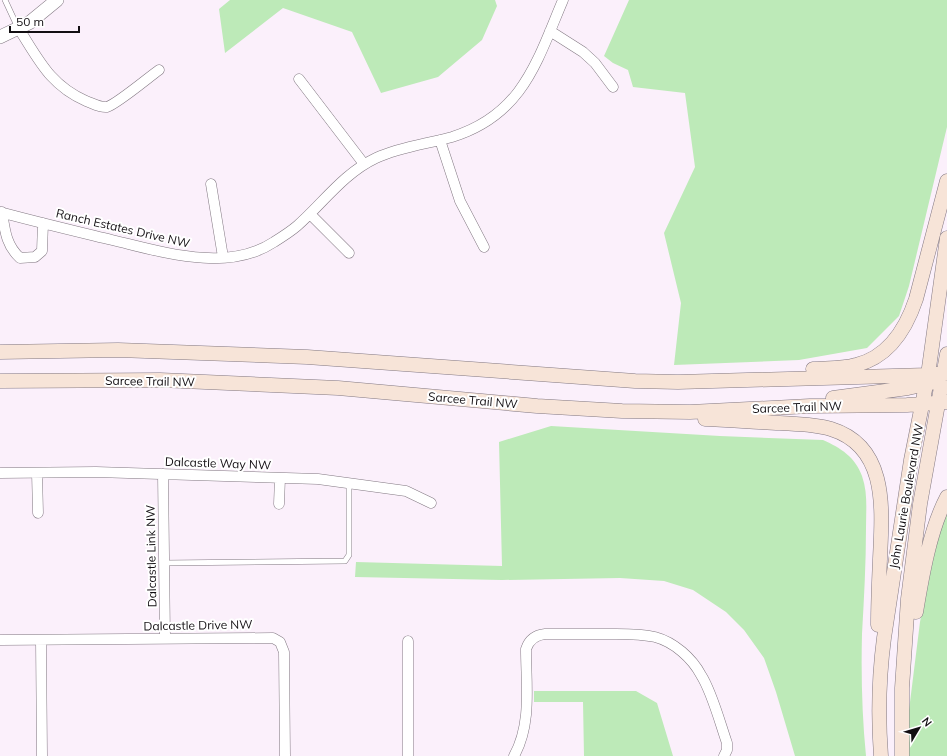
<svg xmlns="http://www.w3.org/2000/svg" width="947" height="756" viewBox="0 0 947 756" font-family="Mulish,sans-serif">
	<rect width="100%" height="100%" fill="#fbf0fb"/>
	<path fill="#bdeab8" d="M 230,0 L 495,0 L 497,6 L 482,40 L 438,77 L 381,93 L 352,32 L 283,8 L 225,53 L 219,9 Z
		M 629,0 L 947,0 L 947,127 L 909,286 L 899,316 L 867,348 L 799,360 L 674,365 L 681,303 L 664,233 L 695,167 L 685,93 L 633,87 L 628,70 L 613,63 L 604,56 Z
		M 551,426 L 720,436 L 823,440 C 841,448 855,457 862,476 C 868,493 866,510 866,528 C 866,563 864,598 862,634 C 861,675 862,716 866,756 L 795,756 L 776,692 L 764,658 L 744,630 L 726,612 L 693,590 L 664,581 L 620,578 L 502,580 L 355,577 L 356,562 L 502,566 L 499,442 Z
		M 947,508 L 947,756 L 909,756 L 908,718 L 920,622 L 935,541 Z
		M 534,691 L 636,691 L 657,703 L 673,756 L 584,756 L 583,702 L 534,702 Z"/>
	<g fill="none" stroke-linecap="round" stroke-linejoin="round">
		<defs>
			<path id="service" d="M 5,0 L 18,28
				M 164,563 L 345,561 L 349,555 L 349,483"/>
			<path id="minor" d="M 19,29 C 39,60 50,85 86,101 C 92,103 100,108 107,107 C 117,104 149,77 159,70
				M 550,31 L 583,52 L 595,63 L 613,87
				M 299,79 L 364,164
				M 440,140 L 460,201 L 484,247
				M 211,184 L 223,257
				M 0,212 C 37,222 75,231 112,240 C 163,252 227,273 274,242 C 282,237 290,232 297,226 C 323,203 344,173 376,158 C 400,147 427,144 452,137 C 523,115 537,61 563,0
				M 2,212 C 5,231 6,245 20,258 L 35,257 L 42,251 L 43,223
				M 310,214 L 349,253
				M 0,473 L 96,472 L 318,479 L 406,491 L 431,503
				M 37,473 L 38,513
				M 163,474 L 165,638
				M 279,504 L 280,478
				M 0,640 L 273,638 L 280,642 L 284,652 L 285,756
				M 41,640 L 42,756
				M 408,641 L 408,756
				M 514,756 C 532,724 526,685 526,649 C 529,640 535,635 545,634 C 564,634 584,634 603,634 C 620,634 638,633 655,637 C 674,642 692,658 701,675 C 712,692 720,723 727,743 L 727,750 L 724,756"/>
			<path id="tertiary" d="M 0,37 L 29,23 L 57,0"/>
			<path id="secondary" d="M 0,352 L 118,350 L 307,357 L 635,381 L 678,382 L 928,375 L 947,373
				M 813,369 C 827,368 843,369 856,365 C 889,357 906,329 916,299 L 947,181
				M 0,381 L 160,380 L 338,388 L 537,406 L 622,411 L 690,412 L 810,406 L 907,405 L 947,402
				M 833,398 L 908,388 L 935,382
				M 705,419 C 730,420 755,422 780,423 C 797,424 815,424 831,429 C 889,447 882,511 880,559 C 879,581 878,603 878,625
				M 916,612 C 922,576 930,529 947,497
				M 881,756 C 878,717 879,676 884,638 L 911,460 L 928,375 L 947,238
				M 902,756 L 902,688 L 908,599 L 920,504 L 947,354"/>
		</defs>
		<use href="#service" stroke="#827882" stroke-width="6"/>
		<use href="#minor" stroke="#827882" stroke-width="11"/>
		<use href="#tertiary" stroke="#827882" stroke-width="14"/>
		<use href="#secondary" stroke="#827882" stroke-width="15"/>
		<use href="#service" stroke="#fff" stroke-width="5"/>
		<use href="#minor" stroke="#fff" stroke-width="10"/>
		<use href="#tertiary" stroke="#fff" stroke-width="13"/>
		<use href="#secondary" stroke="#f7e4d8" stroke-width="14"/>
	</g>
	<g text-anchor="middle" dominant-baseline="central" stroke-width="4" stroke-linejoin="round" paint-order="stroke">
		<g font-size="12" fill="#120e12" stroke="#fff">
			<text transform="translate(123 228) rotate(13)">Ranch Estates Drive NW</text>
			<text transform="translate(150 381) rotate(1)">Sarcee Trail NW</text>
			<text transform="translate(473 400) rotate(5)">Sarcee Trail NW</text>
			<text transform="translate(797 407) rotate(-2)">Sarcee Trail NW</text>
			<text transform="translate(218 463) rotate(2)">Dalcastle Way NW</text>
			<text transform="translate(906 496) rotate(-80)">John Laurie Boulevard NW</text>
			<text transform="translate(151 556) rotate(-91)">Dalcastle Link NW</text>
			<text transform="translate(198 625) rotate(-1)">Dalcastle Drive NW</text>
		</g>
	</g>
	<g transform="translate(919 728) rotate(52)" stroke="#ffffff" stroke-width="3" paint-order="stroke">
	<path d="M0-3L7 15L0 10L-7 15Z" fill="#120e12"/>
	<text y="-6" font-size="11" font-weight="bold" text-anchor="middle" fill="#120e12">N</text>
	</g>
	<path d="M10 26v6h69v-6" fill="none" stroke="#120e12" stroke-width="2"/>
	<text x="16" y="26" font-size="12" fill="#120e12" stroke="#ffffff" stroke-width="3" paint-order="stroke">50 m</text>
</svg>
